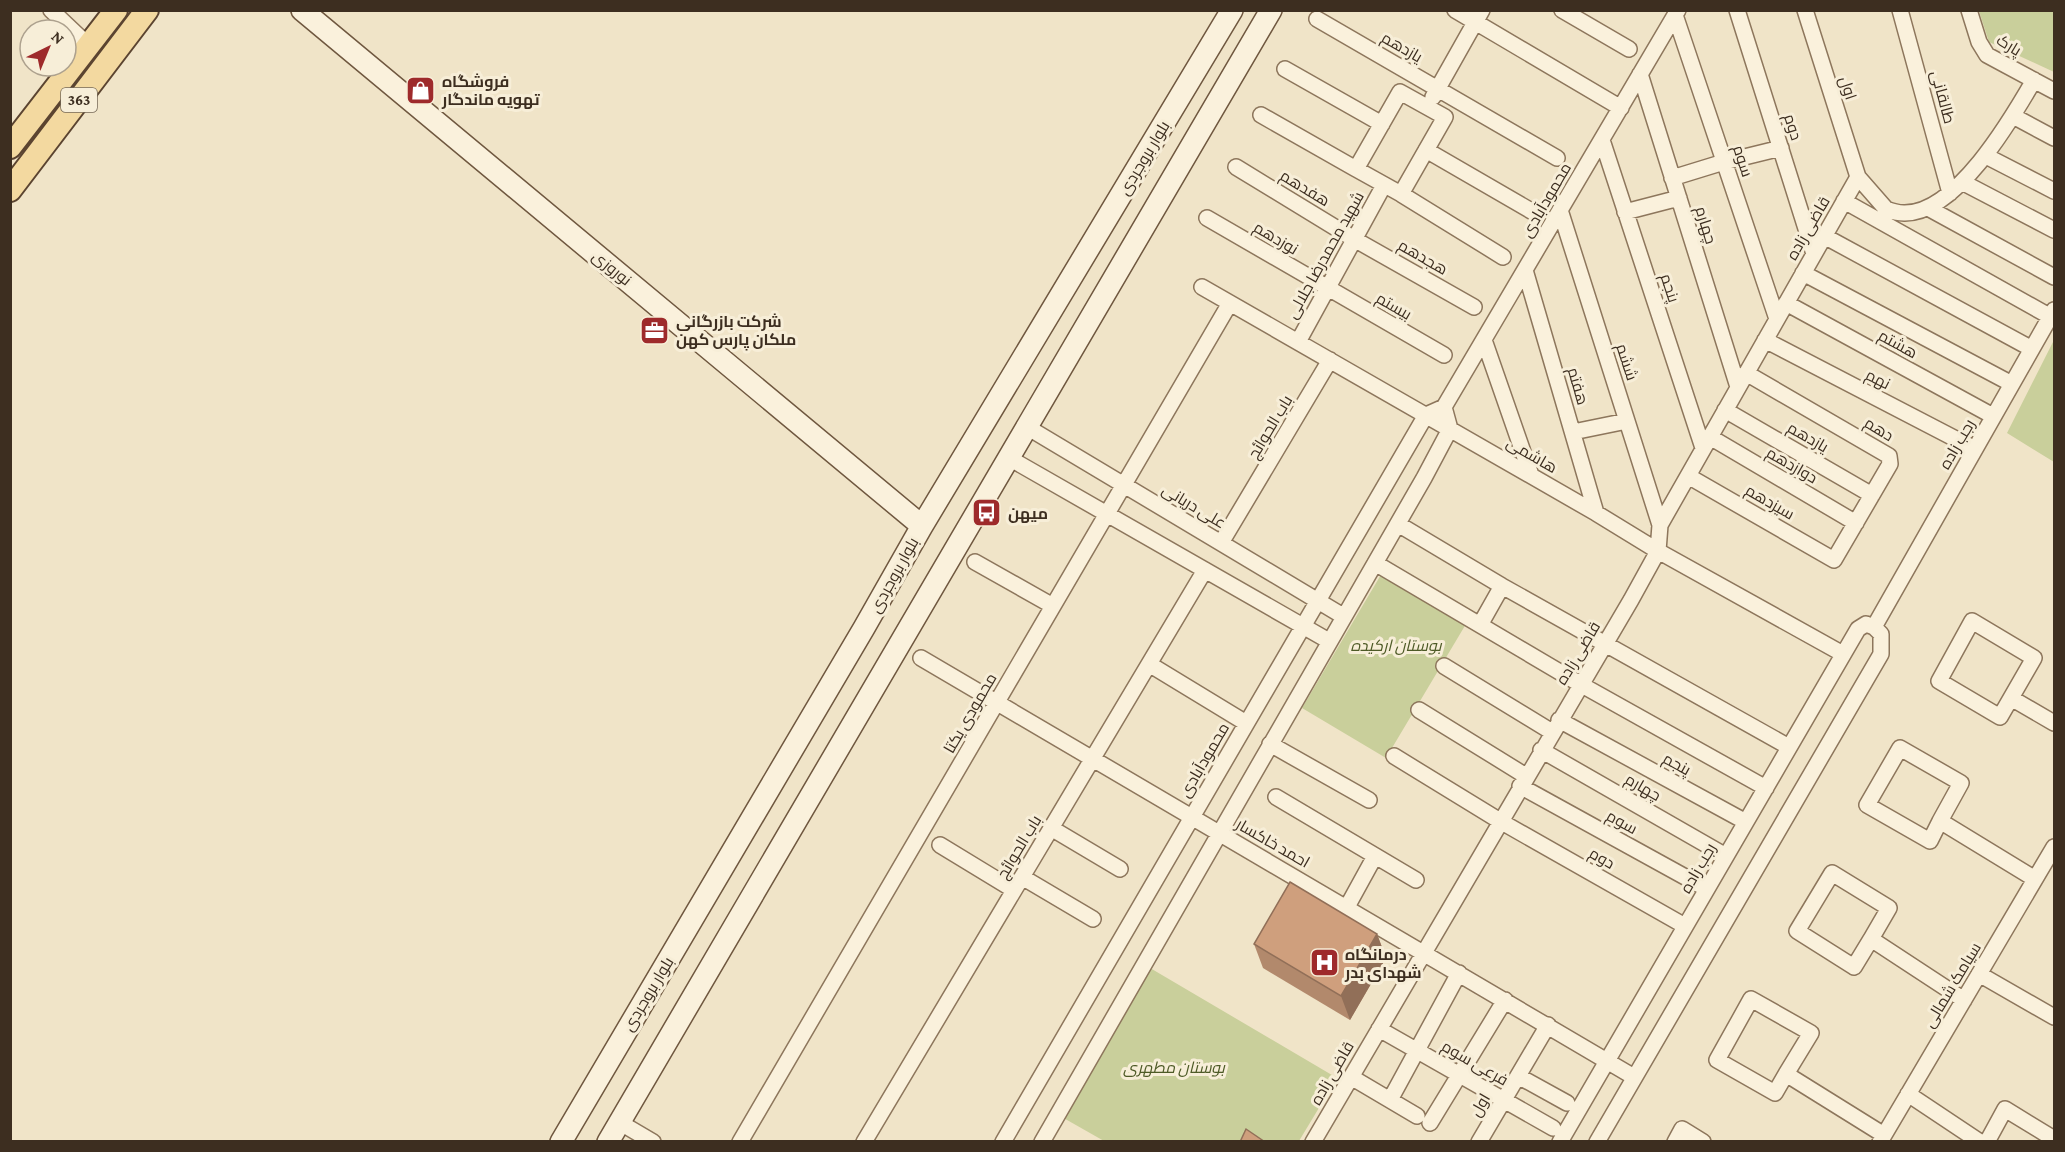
<svg xmlns="http://www.w3.org/2000/svg" width="2065" height="1152" viewBox="0 0 2065 1152" font-family="'Crimson Pro',Cairo,serif">
	<rect width="100%" height="100%" fill="#f0e4c8"/>
	<path fill="#c9cf9b" d="M 1979,11 L 2054,11 L 2054,72 L 1989,42 Z
		M 2054,340 L 2054,462 L 2007,433 Z
		M 1382,573 L 1466,624 L 1386,758 L 1302,708 Z
		M 1145,965 L 1337,1078 L 1299,1141 L 1104,1141 L 1060,1116 Z"/>
	<g fill="none" stroke-linecap="round" stroke-linejoin="round">
		<defs>
			<path id="street" d="M 51,10 L 89,46
				M 1455,10 L 1621,108
				M 1562,10 L 1629,49
				M 1737,10 L 1814,254
				M 1805,10 L 1858,177 L 1886,209 C 1891,211 1898,213 1904,213 C 1956,214 2011,120 2034,80
				M 1900,10 L 1950,193
				M 1969,10 L 1979,42 L 1987,55 L 2054,91
				M 1675,15 L 1777,319
				M 1317,19 L 1557,158
				M 1285,69 L 1382,124
				M 1640,74 L 1738,387
				M 1400,92 L 1445,117 L 1401,194 L 1356,169 Z
				M 1433,97 L 1482,10
				M 1261,115 L 1356,169
				M 2013,116 L 2054,138
				M 1602,140 L 1703,448
				M 1426,150 L 1533,212
				M 1986,156 L 2054,191
				M 1236,167 L 1354,239 L 1474,307
				M 1672,178 L 1724,162 L 1781,148
				M 1962,182 L 2054,230
				M 1401,194 L 1503,257
				M 1844,201 L 2051,317
				M 1928,208 L 2054,277
				M 1560,210 L 1660,525
				M 1625,212 L 1679,198
				M 1207,218 L 1444,355
				M 1824,236 L 2032,349
				M 1525,270 L 1596,513
				M 1803,273 L 2012,384
				M 1202,287 L 1596,513 L 1658,551 L 1843,654
				M 1786,303 L 1993,416
				M 1484,340 L 1531,475
				M 1765,340 L 1975,449
				M 1298,342 L 1384,185
				M 1725,410 L 1872,495
				M 1027,427 L 1343,616
				M 1573,432 L 1627,421
				M 1710,437 L 1856,523
				M 1009,458 L 1329,641
				M 1688,476 L 1834,560 L 1890,464 L 1889,456 L 1746,373
				M 1398,524 L 1502,586 L 1789,747
				M 1221,543 L 1330,360
				M 975,562 L 1053,606
				M 1375,563 L 1580,684 L 1766,788
				M 1972,621 L 2034,658 L 2000,717 L 1939,681 Z
				M 1480,625 L 1502,586
				M 1874,627 L 2054,310
				M 921,658 L 1634,1077
				M 1149,664 L 1246,723
				M 1444,666 L 1552,732
				M 2011,698 L 2054,723
				M 1419,710 L 1526,776
				M 1559,720 L 1746,822
				M 1270,744 L 1369,800
				M 1541,750 L 1726,856
				M 1394,756 L 1500,821 L 1685,926
				M 1520,786 L 1707,889
				M 1276,797 L 1416,880
				M 1940,821 L 1930,841 L 1867,805 L 1900,748 L 1961,783 L 1940,821 L 2035,879
				M 1051,828 L 1120,869
				M 940,845 L 1014,890
				M 1022,877 L 1093,919
				M 1347,907 L 1375,856
				M 1871,939 L 1854,967 L 1797,931 L 1832,873 L 1889,908 L 1871,939 L 1964,1000
				M 1979,974 L 2054,1017
				M 1379,1029 L 1553,1128
				M 1786,1074 L 1775,1093 L 1717,1060 L 1751,999 L 1811,1033 L 1786,1074 L 1884,1135
				M 1518,1076 L 1567,1103
				M 1351,1077 L 1417,1116
				M 1908,1094 L 1980,1142
				M 1390,1100 L 1459,973
				M 619,1122 L 653,1142
				M 1430,1123 L 1505,1000
				M 740,1142 L 1230,303
				M 864,1142 L 1205,570
				M 1003,1142 L 1426,415 L 1444,407 L 1678,10
				M 1042,1142 L 1424,478 L 1450,429 L 1444,407
				M 1313,1142 L 1631,600 L 1658,551 L 1660,525 L 1858,177
				M 1479,1142 L 1548,1025
				M 1560,1142 L 1858,629 L 1866,624 L 1874,627 L 1881,634 L 1881,654 L 1597,1142
				M 1675,1142 L 1682,1129 L 1703,1142
				M 1880,1142 L 2054,847
				M 1987,1142 L 2005,1109 L 2054,1139"/>
			<path id="secondary" d="M 302,10 L 922,526
				M 561,1142 L 864,628 L 922,526 L 1232,10
				M 608,1142 L 1271,10"/>
			<path id="primary" d="M 10,147 L 116,10
				M 10,190 L 147,10"/>
		</defs>
		<use href="#street" stroke="#8d765c" stroke-width="18"/>
		<use href="#secondary" stroke="#6f573f" stroke-width="24"/>
		<use href="#primary" stroke="#5b4430" stroke-width="26"/>
		<use href="#street" stroke="#faf1dc" stroke-width="15"/>
		<use href="#secondary" stroke="#faf1dc" stroke-width="21"/>
		<use href="#primary" stroke="#f3d9a0" stroke-width="22"/>
	</g>
	<path fill="#b2896c" d="M 1377,934 L 1386,958 L 1350,1020 L 1263,968 L 1254,944 Z"/>
	<path fill="#916f58" d="M 1377,934 L 1386,958 L 1350,1020 L 1341,996 Z"/>
	<path fill="#cf9f7d" stroke="#916f58" stroke-width="1.5" d="M 1290,882 L 1377,934 L 1341,996 L 1254,944 Z
		M 1246,1129 L 1265,1142 L 1240,1142 Z"/>
	<defs>
		<symbol id="shop-square" viewBox="-11 -11 22 22"><rect x="-9" y="-9" width="18" height="18" rx="4" fill="#9e2a2b" stroke="#f7eed8"/><path d="M-5-2.5h2.3a2.7 3.5 0 0 1 5.4 0H5L5.5 6h-11ZM-1.5-2.5h3a1.5 2.3 0 0 0-3 0Z" fill="#fff"/></symbol>
		<symbol id="office-square" viewBox="-11 -11 22 22"><rect x="-9" y="-9" width="18" height="18" rx="4" fill="#9e2a2b" stroke="#f7eed8"/><path d="M-6-3h4V-5.5h4V-3h4V5H-6ZM-1-4.5V-3h2v-1.5ZM-6 0V1H6V0Z" fill="#fff"/></symbol>
		<symbol id="bus-square" viewBox="-11 -11 22 22"><rect x="-9" y="-9" width="18" height="18" rx="4" fill="#9e2a2b" stroke="#f7eed8"/><path d="M-5-6H5V4H4V6H2V4H-2V6H-4V4H-5ZM-3.5-4V0h7V-4ZM-3.5 1.2v1.5H-2V1.2ZM2 1.2v1.5H3.5V1.2Z" fill="#fff"/></symbol>
		<symbol id="hospital-square" viewBox="-11 -11 22 22"><rect x="-9" y="-9" width="18" height="18" rx="4" fill="#9e2a2b" stroke="#f7eed8"/><path d="M-5-5h3v3.5h4V-5h3V5h-3V1.5h-4V5h-3Z" fill="#fff"/></symbol>
	</defs>
	<g fill-rule="evenodd">
		<use href="#shop-square" x="404" y="74" width="33" height="33"/>
		<use href="#office-square" x="638" y="314" width="33" height="33"/>
		<use href="#bus-square" x="970" y="496" width="33" height="33"/>
		<use href="#hospital-square" x="1308" y="946" width="33" height="33"/>
	</g>
	<g text-anchor="middle" dominant-baseline="central" stroke-width="6" stroke-linejoin="round" paint-order="stroke">
		<rect fill="#f7eed8" stroke="#756857" stroke-width="1.5" x="61" y="88" width="36" height="24" rx="4.5"/>
		<g font-size="15" font-weight="bold" fill="#3d2e20">
			<text x="79" y="100">363</text>
		</g>
		<g font-size="16" fill="#3d2e20" stroke="#f7eed8">
			<text transform="translate(2009 45) rotate(31)">پارک</text>
			<text transform="translate(1402 47) rotate(30)">یازدهم</text>
			<text transform="translate(1848 88) rotate(72)">اول</text>
			<text transform="translate(1943 97) rotate(75)">طالقانی</text>
			<text transform="translate(1793 127) rotate(72)">دوم</text>
			<text transform="translate(1144 158) rotate(-59)">بلوار بروجردی</text>
			<text transform="translate(1743 161) rotate(72)">سوم</text>
			<text transform="translate(1305 188) rotate(31)">هفدهم</text>
			<text transform="translate(1546 200) rotate(-60)">محمودآبادی</text>
			<text transform="translate(1706 225) rotate(73)">چهارم</text>
			<text transform="translate(1808 228) rotate(-60)">قاضی زاده</text>
			<text transform="translate(1276 238) rotate(31)">نوزدهم</text>
			<text transform="translate(1325 255) rotate(-61)">شهید محمدرضا جلالی</text>
			<text transform="translate(1423 257) rotate(30)">هجدهم</text>
			<text transform="translate(612 268) rotate(39)">نوروزی</text>
			<text transform="translate(1670 288) rotate(72)">پنجم</text>
			<text transform="translate(1394 306) rotate(30)">بیستم</text>
			<text transform="translate(1898 344) rotate(29)">هشتم</text>
			<text transform="translate(1627 362) rotate(72)">ششم</text>
			<text transform="translate(1878 379) rotate(27)">نهم</text>
			<text transform="translate(1578 386) rotate(74)">هفتم</text>
			<text transform="translate(1270 427) rotate(-59)">باب الحوائج</text>
			<text transform="translate(1879 429) rotate(31)">دهم</text>
			<text transform="translate(1808 437) rotate(30)">یازدهم</text>
			<text transform="translate(1957 444) rotate(-60)">رجب زاده</text>
			<text transform="translate(1532 455) rotate(30)">هاشمی</text>
			<text transform="translate(1792 465) rotate(30)">دوازدهم</text>
			<text transform="translate(1770 502) rotate(30)">سیزدهم</text>
			<text transform="translate(1194 506) rotate(31)">علی دریانی</text>
			<text transform="translate(894 575) rotate(-61)">بلوار بروجردی</text>
			<text transform="translate(1578 653) rotate(-59)">قاضی زاده</text>
			<text transform="translate(970 713) rotate(-60)">محمودی یکتا</text>
			<text transform="translate(1204 760) rotate(-60)">محمودآبادی</text>
			<text transform="translate(1677 764) rotate(29)">پنجم</text>
			<text transform="translate(1643 787) rotate(30)">چهارم</text>
			<text transform="translate(1622 822) rotate(29)">سوم</text>
			<text transform="translate(1273 843) rotate(30)">احمد خاکسار</text>
			<text transform="translate(1019 847) rotate(-59)">باب الحوائج</text>
			<text transform="translate(1602 858) rotate(30)">دوم</text>
			<text transform="translate(1698 868) rotate(-60)">رجب زاده</text>
			<text transform="translate(1952 985) rotate(-59)">سیامک شمالی</text>
			<text transform="translate(648 994) rotate(-59)">بلوار بروجردی</text>
			<text transform="translate(1475 1063) rotate(30)">فرعی سوم</text>
			<text transform="translate(1332 1073) rotate(-60)">قاضی زاده</text>
			<text transform="translate(1480 1105) rotate(-60)">اول</text>
		</g>
		<g font-size="16" font-weight="bold" fill="#3d2e20" stroke="#f7eed8" text-anchor="start">
			<text x="442" y="81">فروشگاه<tspan x="442" dy="18">تهویه ماندگار</tspan></text>
			<text x="676" y="321">شرکت بازرگانی<tspan x="676" dy="18">ملکان پارس کهن</tspan></text>
			<text x="1008" y="513">میهن</text>
			<text x="1345" y="954">درمانگاه<tspan x="1345" dy="18">شهدای بدر</tspan></text>
		</g>
		<g font-size="16" font-style="italic" fill="#4d5a26" stroke="#f7eed8">
			<text x="1396" y="645">بوستان ارکیده</text>
			<text x="1174" y="1067">بوستان مطهری</text>
		</g>
	</g>
	<rect width="2065" height="1152" fill="none" stroke="#3d2e20" stroke-width="24"/>
	<g transform="translate(48 48) rotate(43)"><circle r="28" fill="#f7eed8" stroke="#ada18e" stroke-width="1.5"/>
	<path d="M0-4.5L10 22L0 15L-10 22Z" fill="#9e2a2b"/>
	<text y="-9" font-size="16" font-weight="bold" text-anchor="middle" fill="#3d2e20">N</text>
	</g>
</svg>
